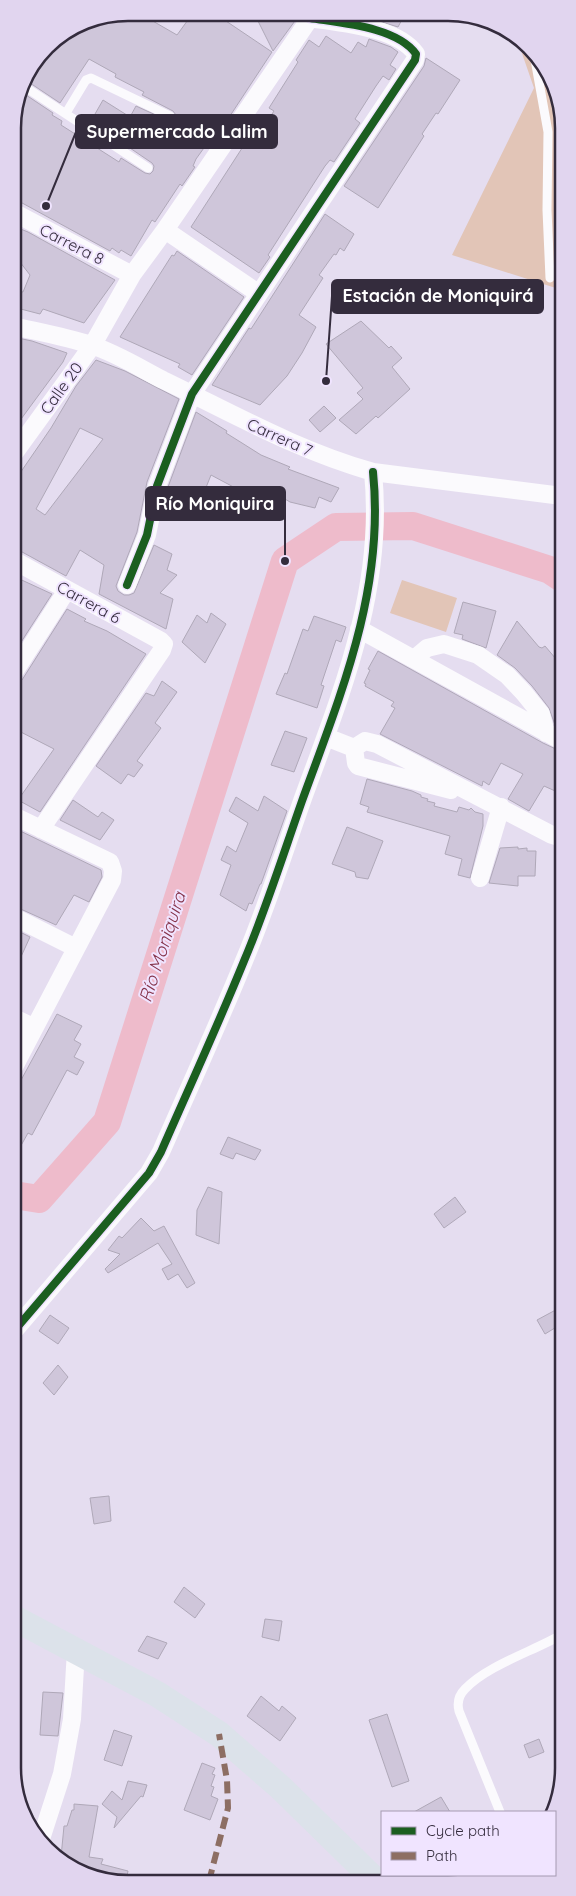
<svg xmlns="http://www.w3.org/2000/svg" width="576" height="1896" viewBox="0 0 576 1896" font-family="Quicksand,sans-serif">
	<rect width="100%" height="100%" fill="#e5ddf0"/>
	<path fill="#e2c5b7" d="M 517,39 L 530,47 L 561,106 L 562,290 L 452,255 L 534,88 Z
		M 402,580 L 457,598 L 446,632 L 390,613 Z"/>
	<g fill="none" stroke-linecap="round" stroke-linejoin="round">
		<path stroke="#eebbcb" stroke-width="28" d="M 14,1195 L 39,1199 L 107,1122 L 285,561 L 336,527 L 413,526 L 550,570 L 562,578"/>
	</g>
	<path fill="#cfc6da" stroke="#afa8b8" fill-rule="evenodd" d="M 128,12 L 156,13 L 151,20 L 177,35 L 193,13 L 221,13 L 220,17 L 272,52 L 226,122 L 221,119 L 214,134 L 196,159 L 193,166 L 195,167 L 182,186 L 180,184 L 155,222 L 152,220 L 131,256 L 121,250 L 119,253 L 112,248 L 110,251 L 13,198 L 13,121 L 20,91 L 53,113 L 52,115 L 62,121 L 61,125 L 119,162 L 121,158 L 145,173 L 150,174 L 153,171 L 154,166 L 152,163 L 127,146 L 132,136 L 95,114 L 103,100 L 130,117 L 136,106 L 171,122 L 176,118 L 176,115 L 173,111 L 142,95 L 144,92 L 115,77 L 116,74 L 89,59 L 60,103 L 24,79 L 47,46 L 84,21 Z
		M 254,13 L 288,14 L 300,14 L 273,51 Z
		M 356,14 L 405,14 L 398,27 Z
		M 326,36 L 351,53 L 358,42 L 366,47 L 369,39 L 391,47 L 398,52 L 390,65 L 396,69 L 389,80 L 383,76 L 376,86 L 355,119 L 360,123 L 334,162 L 330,160 L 325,166 L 268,255 L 270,257 L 259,273 L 191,227 L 246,142 L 252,145 L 274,111 L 269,108 L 298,62 L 296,60 L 309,40 L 319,47 Z
		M 426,58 L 460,80 L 438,114 L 436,113 L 422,134 L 424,136 L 378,208 L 344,186 L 424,66 Z
		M 325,214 L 354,234 L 344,251 L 340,248 L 336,255 L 334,254 L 319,275 L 323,278 L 299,315 L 316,327 L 302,353 L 287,376 L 260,405 L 212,385 L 249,328 L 251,329 Z
		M 13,226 L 28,232 L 115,280 L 84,323 L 43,309 L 40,314 L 13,307 L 13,291 L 23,292 L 30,275 L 13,253 Z
		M 177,251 L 244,297 L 192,375 L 178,367 L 180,364 L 120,337 L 172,255 L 174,256 Z
		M 361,321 L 389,348 L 391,346 L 402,358 L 392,367 L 410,389 L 378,418 L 376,416 L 356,434 L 339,420 L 363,399 L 357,393 L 363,388 L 326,344 Z
		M 13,337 L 32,341 L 67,353 L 63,362 L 13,430 Z
		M 96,360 L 125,371 L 179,399 L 147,482 L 137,532 L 116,586 L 118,591 L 124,595 L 129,595 L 134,593 L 154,545 L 172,554 L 167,570 L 177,575 L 160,593 L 173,599 L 166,629 L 99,594 L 104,565 L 80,550 L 66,576 L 13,547 L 13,474 L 18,476 L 51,428 L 76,386 ZM 80,428 L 103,439 L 45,515 L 36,509 Z
		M 324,406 L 336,418 L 320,432 L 309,420 Z
		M 196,412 L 227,431 L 226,433 L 242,443 L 261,455 L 290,467 L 288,469 L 339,488 L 331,502 L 319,497 L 315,508 L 290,502 L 275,493 L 264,511 L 250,502 L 250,504 L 237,498 L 241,491 L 211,475 L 199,505 L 185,499 L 186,497 L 168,487 Z
		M 13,576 L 52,594 L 16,650 L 13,649 Z
		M 463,602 L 496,611 L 486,648 L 462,639 L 463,635 L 454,633 Z
		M 67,609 L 86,619 L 84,621 L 107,631 L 146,654 L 40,812 L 18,800 L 54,749 L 13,728 L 13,689 L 22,680 Z
		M 211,613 L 226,624 L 205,663 L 182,642 L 197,615 L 207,623 Z
		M 314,616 L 346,627 L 341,642 L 336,640 L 321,685 L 324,686 L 317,708 L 276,694 L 285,673 L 287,674 L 303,629 L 308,631 Z
		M 517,621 L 539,647 L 542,648 L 545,646 L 556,659 L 562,654 L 562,729 L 555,725 L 549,708 L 532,686 L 515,668 L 497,655 Z
		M 378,651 L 543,743 L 562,752 L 562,794 L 544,786 L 529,811 L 508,799 L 523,774 L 501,763 L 489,785 L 483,781 L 482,786 L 380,734 L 395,708 L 391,706 L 394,702 L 365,686 L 366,684 L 364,683 L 370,670 L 368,669 Z
		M 162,681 L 177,692 L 155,723 L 161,728 L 137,761 L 143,765 L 134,777 L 128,774 L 121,784 L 96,766 L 146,693 L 154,696 Z
		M 285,731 L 307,738 L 294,772 L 271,765 Z
		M 367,779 L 412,791 L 421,795 L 421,797 L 428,799 L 427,801 L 435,803 L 434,806 L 457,812 L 459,807 L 469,810 L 471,808 L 475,812 L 483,814 L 483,826 L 470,878 L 458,875 L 462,859 L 445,854 L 450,836 L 367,812 L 369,807 L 360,804 Z
		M 264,796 L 287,811 L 261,884 L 260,884 L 252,904 L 249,903 L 246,911 L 220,895 L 231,865 L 221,860 L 227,846 L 236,852 L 248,823 L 229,811 L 236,797 L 258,811 Z
		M 73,800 L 98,817 L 102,812 L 114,820 L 100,840 L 60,820 Z
		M 347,827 L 383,841 L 368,879 L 356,877 L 355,872 L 332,864 Z
		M 14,828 L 101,870 L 102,877 L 89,902 L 74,895 L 56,925 L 14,906 Z
		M 518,847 L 518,849 L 527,848 L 527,851 L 536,851 L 535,876 L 518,876 L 518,886 L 489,883 L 500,848 Z
		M 14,929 L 30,937 L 14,972 Z
		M 57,1014 L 82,1026 L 74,1040 L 81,1044 L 74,1057 L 84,1062 L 77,1075 L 67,1070 L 32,1135 L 28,1133 L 14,1158 L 14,1093 Z
		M 228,1137 L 261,1150 L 255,1160 L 236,1153 L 233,1159 L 220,1154 Z
		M 208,1187 L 222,1192 L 219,1244 L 196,1235 L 197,1210 Z
		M 455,1197 L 466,1212 L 444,1228 L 434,1214 Z
		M 141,1218 L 154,1231 L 164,1226 L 195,1283 L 187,1288 L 178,1274 L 168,1280 L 162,1269 L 172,1264 L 158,1243 L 108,1273 L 105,1269 L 120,1254 L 108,1250 L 119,1236 L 122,1238 Z
		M 563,1306 L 563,1323 L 545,1334 L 537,1320 Z
		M 50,1315 L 69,1328 L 58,1344 L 39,1331 Z
		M 58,1365 L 68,1377 L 54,1395 L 43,1383 Z
		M 109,1496 L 111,1521 L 94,1524 L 90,1498 Z
		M 184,1587 L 205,1604 L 195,1618 L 174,1602 Z
		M 265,1619 L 282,1621 L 279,1641 L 262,1637 Z
		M 147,1636 L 167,1643 L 158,1659 L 138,1651 Z
		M 43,1692 L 63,1693 L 58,1736 L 40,1735 Z
		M 261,1696 L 279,1711 L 282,1706 L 296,1718 L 280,1741 L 247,1716 Z
		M 387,1714 L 409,1781 L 392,1787 L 369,1720 Z
		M 114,1730 L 132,1736 L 122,1766 L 104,1760 Z
		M 539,1739 L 544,1752 L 529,1758 L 524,1745 Z
		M 202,1763 L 215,1768 L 212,1774 L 215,1775 L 211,1786 L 214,1787 L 211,1796 L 218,1799 L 210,1820 L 184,1810 Z
		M 128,1781 L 147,1785 L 143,1797 L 141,1796 L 114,1828 L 117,1817 L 102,1804 L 112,1791 L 122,1800 Z
		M 441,1797 L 450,1812 L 414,1812 Z
		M 74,1804 L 98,1806 L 89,1857 L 103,1859 L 101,1864 L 128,1871 L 126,1881 L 105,1881 L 61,1857 L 64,1826 L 67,1826 L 72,1810 L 74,1810 Z"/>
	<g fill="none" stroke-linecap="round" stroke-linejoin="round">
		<path stroke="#fbfafd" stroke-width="9" d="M 534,54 L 548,132 L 547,210 L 550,278
			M 22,85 L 148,168
			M 66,113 L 86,80 L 91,78 L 170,116
			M 500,1812 L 459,1711 C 457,1703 458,1696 465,1689 C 488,1665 534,1651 563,1634"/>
		<path stroke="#fbfafd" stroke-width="18" d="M 13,212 L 132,275
			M 165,230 L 258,293
			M 13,326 C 39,332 66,337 91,345 C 116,353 140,368 163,380 C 234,414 296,450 373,472 L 562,496
			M 13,455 L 92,346 L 132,275 L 165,230 L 313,14
			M 13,560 L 161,641 L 164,644 L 162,650 L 41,829
			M 127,585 L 147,535 L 157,486 L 192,394 L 415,60 L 416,54 C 397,27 341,23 310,18
			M 359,629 L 562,741
			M 414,659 L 427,648 L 444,644 L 478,655 L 507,675 L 524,693 L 541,714 L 546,733
			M 13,674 L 67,590
			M 326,737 L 354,748
			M 354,748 L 365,741 L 377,744 L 552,835 L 562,838
			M 354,748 L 356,763 L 358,766 L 451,790
			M 14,816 L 110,862 L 113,871 L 112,880 L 14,1067
			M 480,878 L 501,807
			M 14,917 L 76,948
			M 14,1018 L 33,1027
			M 14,1331 L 149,1173 L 161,1152 C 189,1088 218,1025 244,961 C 266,909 283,855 302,801 C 341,694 385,589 373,472
			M 41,1839 L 62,1774 L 72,1719 L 76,1650"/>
		<path stroke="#dce2ea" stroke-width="26" d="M 14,1618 L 157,1694 L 219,1734 L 280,1787 L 376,1881"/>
		<path stroke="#8d6e63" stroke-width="6" stroke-dasharray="12 6" stroke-linecap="butt" d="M 209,1881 L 228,1808 L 227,1780 L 219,1734"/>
		<defs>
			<path id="cycleway" d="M 127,585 L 147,535 L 157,486 L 192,394 L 415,60 L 416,54 C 397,27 341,23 310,18
				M 14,1331 L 149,1173 L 161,1152 C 189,1088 218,1025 244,961 C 266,909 283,855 302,801 C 341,694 385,589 373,472"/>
		</defs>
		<use href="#cycleway" stroke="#f0e4ff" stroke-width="11"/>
		<use href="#cycleway" stroke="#1b5e20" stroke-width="8"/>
	</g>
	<g text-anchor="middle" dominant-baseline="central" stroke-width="4" stroke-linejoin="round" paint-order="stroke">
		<g font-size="16" fill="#342c3d" stroke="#f0e4ff">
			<text transform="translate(72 244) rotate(27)">Carrera 8</text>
			<text transform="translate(61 388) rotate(-54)">Calle 20</text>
			<text transform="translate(280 437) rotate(24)">Carrera 7</text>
			<text transform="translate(89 602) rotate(29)">Carrera 6</text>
		</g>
		<g font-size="18" font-style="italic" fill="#85344b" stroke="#f0e4ff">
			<text transform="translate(162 947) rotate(-72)">Río Moniquira</text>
		</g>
	</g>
	<path d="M0 0H576V1896H0ZM128 21H448A107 107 0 0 1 555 128V1768A107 107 0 0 1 448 1875H128A107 107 0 0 1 21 1768V128A107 107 0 0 1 128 21Z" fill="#e1d5ef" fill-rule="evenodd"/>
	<path fill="none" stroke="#342c3d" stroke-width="2.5" d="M128 21H448A107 107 0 0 1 555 128V1768A107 107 0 0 1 448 1875H128A107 107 0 0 1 21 1768V128A107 107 0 0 1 128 21Z"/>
	<path fill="none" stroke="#342c3d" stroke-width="2" d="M46 206L76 132M326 381L332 296M285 561L285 504"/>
	<g fill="#342c3d" stroke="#f0e4ff" stroke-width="2">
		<circle cx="46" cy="206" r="5"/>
		<circle cx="326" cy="381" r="5"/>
		<circle cx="285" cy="561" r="5"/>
	</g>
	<g fill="#342c3d" stroke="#342c3d" stroke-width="2">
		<rect x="76" y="115" width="201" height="33" rx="5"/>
		<rect x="332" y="280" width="211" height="33" rx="5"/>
		<rect x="146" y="487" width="139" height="33" rx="5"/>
	</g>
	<g font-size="18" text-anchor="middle" font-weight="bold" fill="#fff">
		<text x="177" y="138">Supermercado Lalim</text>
		<text x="438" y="302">Estación de Moniquirá</text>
		<text x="215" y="510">Río Moniquira</text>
	</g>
	<rect x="381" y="1811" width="175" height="65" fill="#f0e4ff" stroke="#a59ab1"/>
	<rect x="391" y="1827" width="25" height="8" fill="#1b5e20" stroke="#a59ab1"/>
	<text x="426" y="1836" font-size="15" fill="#342c3d">Cycle path</text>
	<rect x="391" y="1852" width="25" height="8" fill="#8d6e63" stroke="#a59ab1"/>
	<text x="426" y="1861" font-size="15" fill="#342c3d">Path</text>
</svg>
